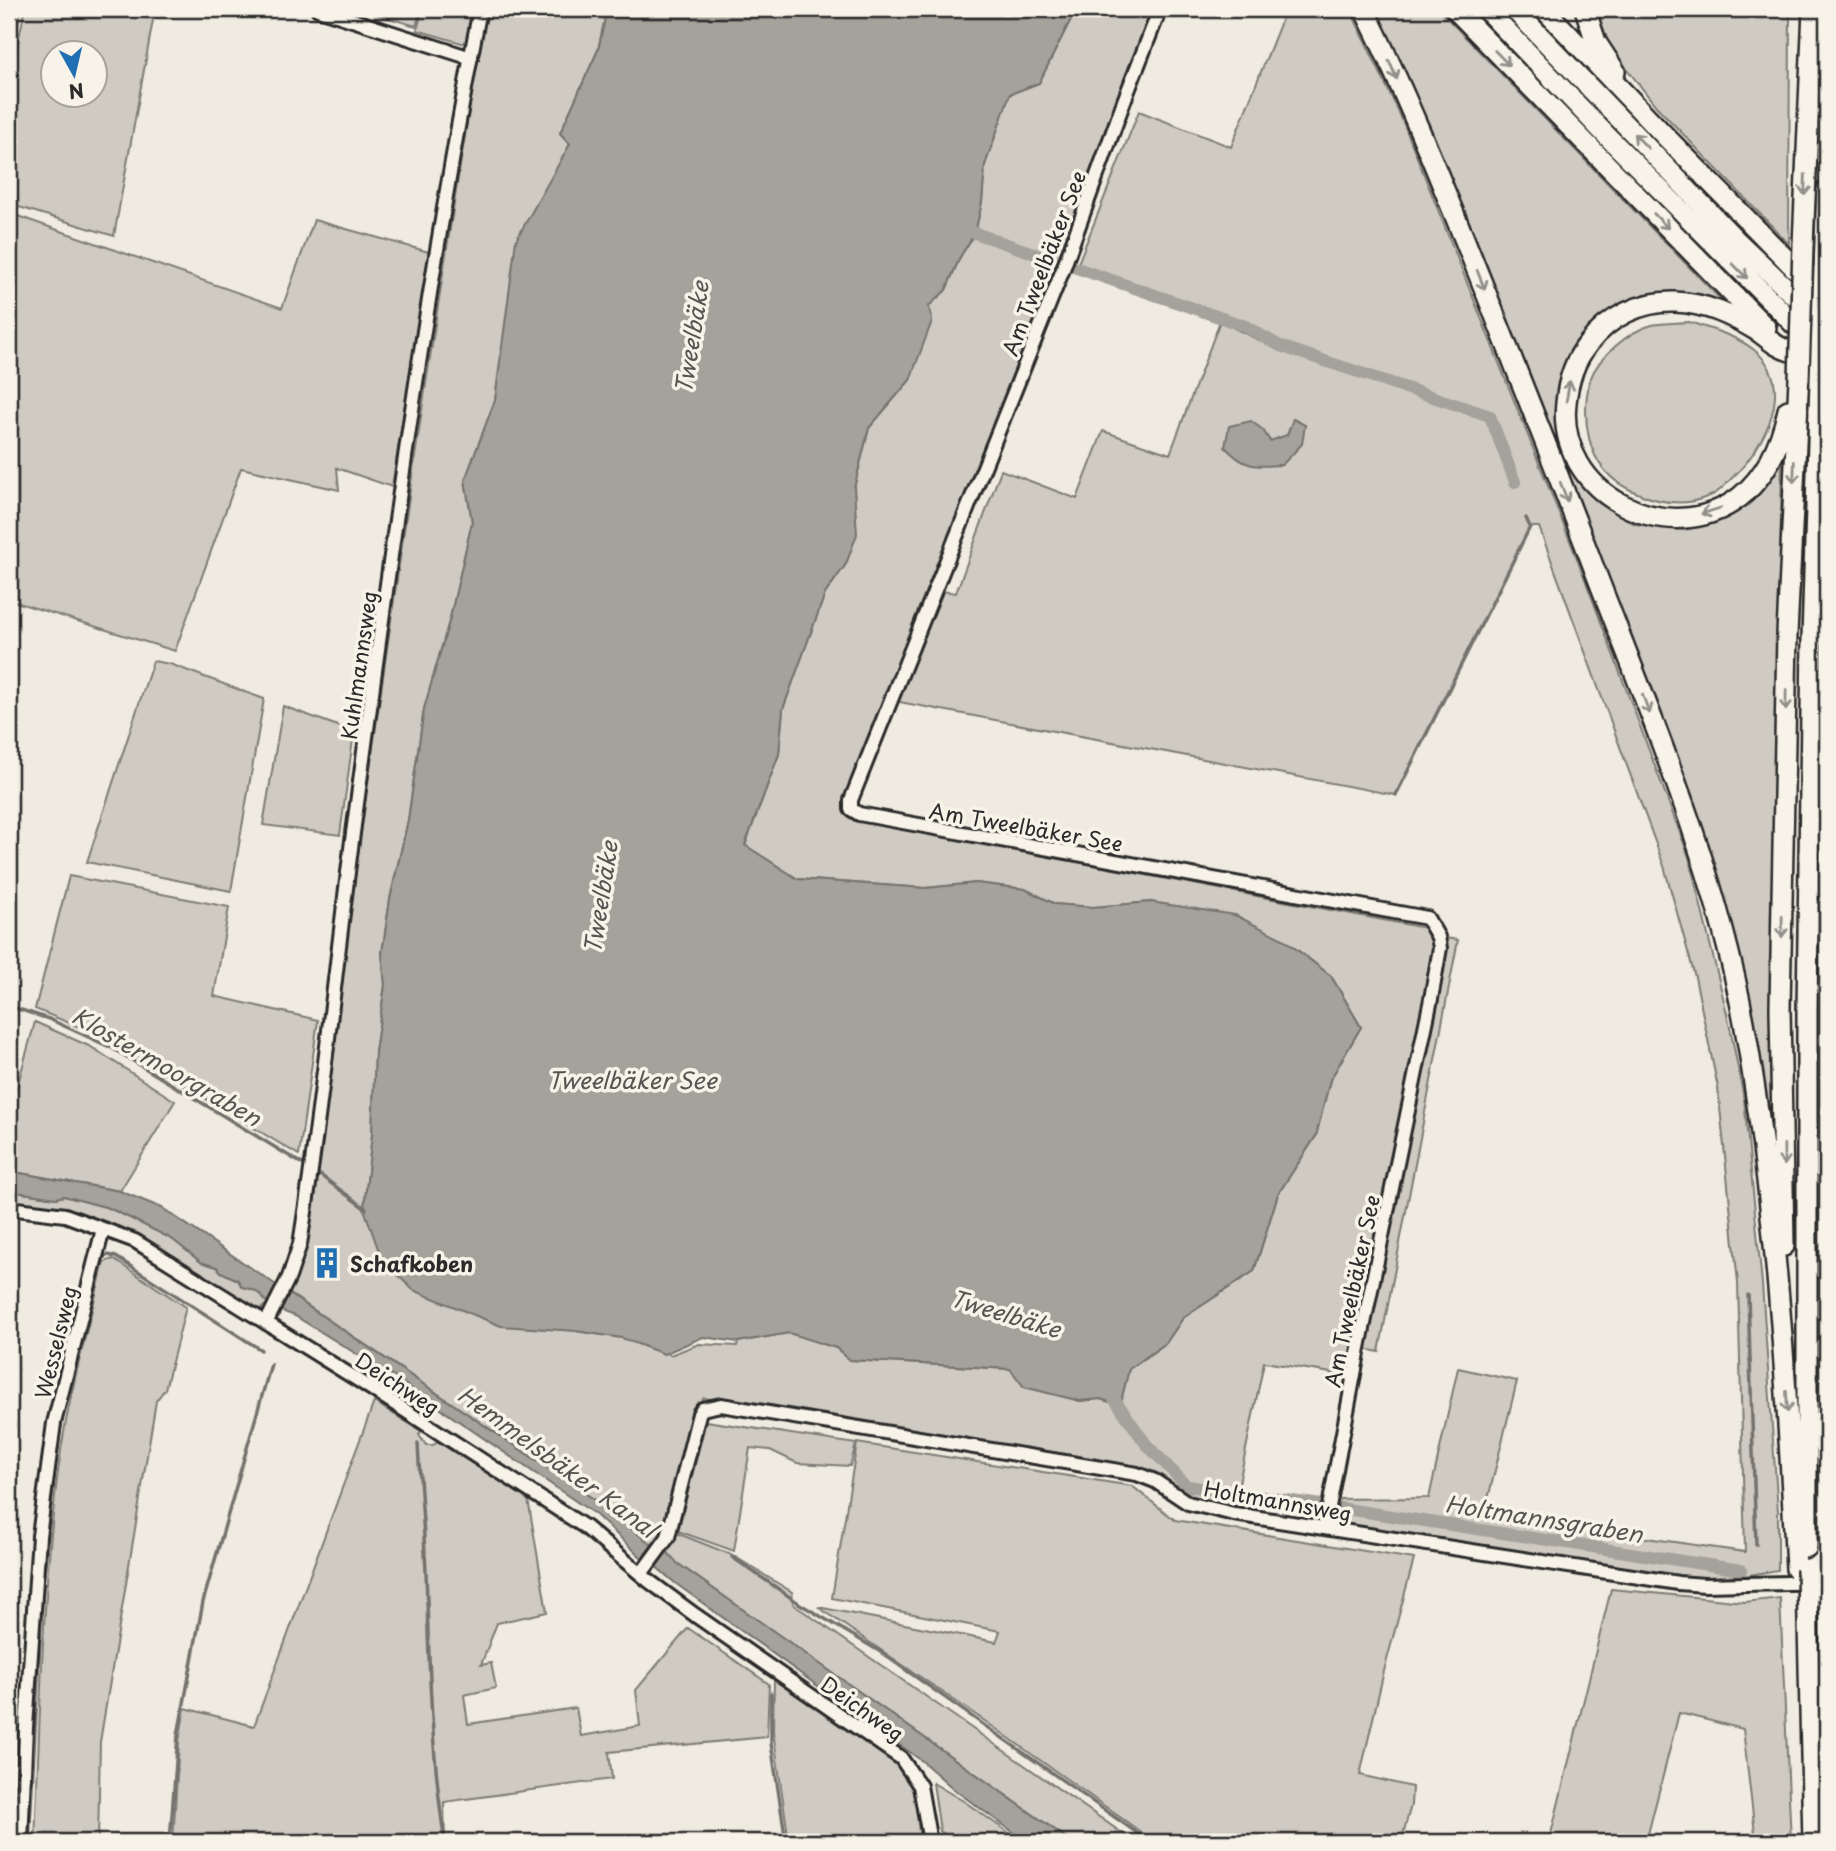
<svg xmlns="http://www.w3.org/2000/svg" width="1836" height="1851" viewBox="0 0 1836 1851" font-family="'Playpen Sans',sans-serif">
	<rect width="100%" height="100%" fill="#efebe0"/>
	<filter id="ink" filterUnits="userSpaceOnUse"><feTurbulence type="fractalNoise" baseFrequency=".0143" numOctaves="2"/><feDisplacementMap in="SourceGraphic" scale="14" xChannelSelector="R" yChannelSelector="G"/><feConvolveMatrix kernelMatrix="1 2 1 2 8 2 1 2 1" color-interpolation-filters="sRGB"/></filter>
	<g filter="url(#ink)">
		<path fill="#cfcbc2" stroke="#7d7b76" stroke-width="2" fill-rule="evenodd" d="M 9,9 L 21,9 L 9,69 Z
			M 25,9 L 155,9 L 114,236 L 9,204 L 9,85 ZM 52,52 L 94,52 L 94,94 L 52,94 Z
			M 358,9 L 421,9 L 416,26 Z
			M 423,9 L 473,9 L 465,44 L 417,30 Z
			M 486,9 L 607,9 L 598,50 L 560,133 L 570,144 L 504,339 L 495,400 L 465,480 L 472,522 L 450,618 L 424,709 L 408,820 L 390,899 L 382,953 L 385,985 L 375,1052 L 372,1134 L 364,1209 L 576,1331 L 622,1338 L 664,1354 L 667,1352 L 670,1355 L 699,1344 L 737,1346 L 738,1342 L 789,1333 L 836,1348 L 850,1360 L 1010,1369 L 1080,1401 L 1100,1399 L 1120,1405 L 1129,1369 L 1166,1343 L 1183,1318 L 1254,1271 L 1278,1194 L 1316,1136 L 1330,1080 L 1361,1027 L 1331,976 L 1283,939 L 1151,902 L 1093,907 L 1055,904 L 1025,889 L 976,883 L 925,888 L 797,879 L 745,846 L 779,754 L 783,709 L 825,594 L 846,564 L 856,534 L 854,488 L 869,428 L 910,380 L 929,306 L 946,290 L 960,257 L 975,233 L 982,202 L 985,165 L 1010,94 L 1039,83 L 1076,9 L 1154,9 L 1056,264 L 1037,320 L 887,703 L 844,802 L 847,815 L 856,820 L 1425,928 L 1436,939 L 1428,999 L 1350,1376 L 1264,1362 L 1234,1507 L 1192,1500 L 1140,1470 L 1098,1459 L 704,1398 L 692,1409 L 666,1526 L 652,1545 L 601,1504 L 289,1293 C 313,1246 318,1168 324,1115 C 331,1052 339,989 348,927 C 390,620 434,314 486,9 Z
			M 1286,9 L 1350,9 L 1401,117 L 1580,566 L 1689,857 L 1729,1022 L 1744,1099 L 1762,1284 L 1778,1512 L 1778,1570 L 1744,1576 L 1685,1578 L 1339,1526 L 1334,1517 L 1335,1499 L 1429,1498 L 1458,1368 L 1517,1381 L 1484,1515 L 1745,1552 L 1738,1283 L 1718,1088 L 1695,977 L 1664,866 L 1539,527 L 1530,527 L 1395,795 L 894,701 L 942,591 L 956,593 L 1001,470 L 1077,499 L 1103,431 L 1170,454 L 1220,321 L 1271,346 L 1275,340 L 1248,322 L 1077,266 L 1139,111 L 1231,147 Z
			M 1373,9 L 1438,9 L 1727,306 L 1646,300 L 1569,361 L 1573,468 L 1599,503 L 1635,524 L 1684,530 L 1727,518 L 1766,482 L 1782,459 L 1772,1008 L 1773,1171 L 1726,919 Z
			M 1597,9 L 1790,9 L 1789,244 L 1656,106 L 1609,46 Z
			M 9,213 L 282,308 L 314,220 L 429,252 L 392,487 L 337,468 L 339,490 L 241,468 L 175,651 L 9,600 Z
			M 1689,322 C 1710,329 1735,335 1753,349 C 1798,384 1765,447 1732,478 C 1725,485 1718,494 1707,497 C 1683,507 1659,503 1635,492 C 1611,482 1595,464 1589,438 C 1585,420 1585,399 1590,380 C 1597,358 1629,331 1652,325 C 1663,323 1677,323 1689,322 Z
			M 153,661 L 170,664 L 264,699 L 231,891 L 87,862 Z
			M 283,706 L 354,732 L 340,835 L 263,825 Z
			M 69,876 L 229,907 L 214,996 L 318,1020 L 299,1155 L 101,1036 L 35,1009 Z
			M 1446,938 L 1458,940 L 1379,1352 L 1365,1349 Z
			M 35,1022 L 91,1047 L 175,1101 L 120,1191 L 9,1171 L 9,1116 Z
			M 9,1191 L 56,1198 L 64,1196 L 109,1208 L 132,1219 L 172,1239 L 201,1262 L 217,1267 L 221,1272 L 238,1280 L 242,1287 L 260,1292 L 268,1303 L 258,1311 C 203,1277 147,1232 83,1215 C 59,1209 34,1207 9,1204 Z
			M 113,1259 L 186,1307 L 165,1389 L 156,1401 L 100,1742 L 98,1842 L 35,1842 C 40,1716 42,1590 59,1464 C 68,1396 88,1328 104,1262 Z
			M 374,1402 L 421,1431 L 419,1435 L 426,1445 L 433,1445 L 438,1442 L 528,1499 L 547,1612 L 497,1623 L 481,1665 L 491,1663 L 496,1688 L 464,1695 L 468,1724 L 576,1708 L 581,1736 L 640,1726 L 636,1690 L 688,1628 L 769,1684 L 767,1737 L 609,1752 L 612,1779 L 444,1802 L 445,1842 L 173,1842 L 179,1741 L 185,1708 L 254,1726 Z
			M 706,1421 L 856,1444 L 850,1466 L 797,1463 L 770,1450 L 750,1448 L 734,1551 L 678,1531 Z
			M 857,1443 L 1132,1486 L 1175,1520 L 1414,1559 L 1384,1671 L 1360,1775 L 1412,1787 L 1411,1805 L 1401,1842 L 1155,1842 L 992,1726 L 818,1607 L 996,1642 L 1000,1631 L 832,1598 Z
			M 674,1532 L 732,1555 L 792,1592 L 793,1604 L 1135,1842 L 1072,1842 L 677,1563 L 668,1553 Z
			M 1611,1589 L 1745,1602 L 1780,1598 L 1791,1842 L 1756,1842 L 1743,1729 L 1679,1713 L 1646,1842 L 1549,1842 Z
			M 774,1680 L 894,1761 C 918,1786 916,1809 920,1842 L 789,1842 L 773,1731 Z
			M 933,1783 L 965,1802 L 1022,1842 L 956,1842 L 940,1831 Z"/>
		<path fill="#a4a29a" stroke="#74726e" stroke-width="2" d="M 607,9 L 1076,9 L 1039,83 L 1010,94 L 985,165 L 982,202 L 975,233 L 960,257 L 946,290 L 929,306 L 932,321 L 910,380 L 869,428 L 854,488 L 857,534 L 846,564 L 825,594 L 783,709 L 779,754 L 745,845 L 798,879 L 925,888 L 976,883 L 1025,889 L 1055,904 L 1093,907 L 1151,902 L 1235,915 L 1283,939 L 1331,976 L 1361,1027 L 1330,1080 L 1316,1136 L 1278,1194 L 1254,1271 L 1183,1318 L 1166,1343 L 1129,1369 L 1120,1405 L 1100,1399 L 1080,1401 L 1024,1387 L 1010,1369 L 850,1360 L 836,1348 L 789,1333 L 738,1342 L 703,1337 L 664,1354 L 622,1338 L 576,1331 L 501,1326 L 413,1290 L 382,1260 L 364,1209 L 372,1134 L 375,1052 L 385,985 L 382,953 L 390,899 L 408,820 L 424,709 L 450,618 L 472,522 L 465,480 L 495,400 L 516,240 L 570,144 L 560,133 L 598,50 Z
			M 1293,419 L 1305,425 L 1302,444 L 1282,465 C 1254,467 1245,468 1225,447 L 1229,426 L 1251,421 L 1263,430 L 1270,441 L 1287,435 Z
			M 9,1171 L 120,1191 L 162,1208 L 601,1504 L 652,1545 L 642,1558 L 596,1515 L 397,1379 L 295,1316 C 286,1313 277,1310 269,1304 C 255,1293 264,1292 242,1287 L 238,1280 L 221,1272 L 217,1267 L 201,1262 L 172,1239 L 132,1219 L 109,1208 L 64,1196 L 56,1198 L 9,1191 Z
			M 663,1552 L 668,1553 L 677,1563 L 1072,1842 L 1027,1842 L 956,1791 L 922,1761 L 675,1583 L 654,1565 Z"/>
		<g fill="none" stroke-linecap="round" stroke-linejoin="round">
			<path stroke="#74726e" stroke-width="3.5" d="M 1396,795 L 1530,527 L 1526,518
				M 9,1006 L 49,1019 L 112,1048 L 304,1165
				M 320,1175 L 366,1209
				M 1748,1295 L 1756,1545
				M 418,1443 C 420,1486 424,1529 426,1571 C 429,1662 431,1752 445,1842
				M 732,1557 L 800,1604 L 879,1651 L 1150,1842
				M 771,1693 L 771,1743 L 786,1842
				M 29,1842 L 43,1584 L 56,1457 L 63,1413 L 103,1258 L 108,1255 L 116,1257 L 261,1350
				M 170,1842 L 178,1735 L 203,1602 L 271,1364"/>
			<path stroke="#a4a29a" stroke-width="12" d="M 975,233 L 1245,326 L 1280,346 L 1490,416 L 1515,482
				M 1111,1394 L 1146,1444 L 1187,1486 L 1321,1505
				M 1340,1508 L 1741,1570"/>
			<defs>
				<path id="minor" d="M 318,9 L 471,58
					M 1160,9 L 1124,101 L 1062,272 L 851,800 L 851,809 L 859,814 L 1427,918 L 1438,937 L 1440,948 L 1431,999 L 1359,1348 L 1325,1528
					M 9,1208 L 65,1215 L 135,1241 L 358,1380 L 585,1527 L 649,1581 L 695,1615 L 901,1758 L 920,1786 L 930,1842
					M 266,1323 L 289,1277 L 300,1244 C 322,1108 335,970 353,833 C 390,559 427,280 480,9
					M 641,1574 L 668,1537 L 699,1414 L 702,1409 L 721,1405 L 1137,1474 L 1155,1481 L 1188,1503 L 1234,1514 L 1678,1583 L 1705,1585 L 1827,1582
					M 21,1842 L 26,1727 L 39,1536 L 54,1423 L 103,1229"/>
				<path id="highway" d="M 1364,9 C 1409,99 1446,194 1484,288 C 1519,377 1555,466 1589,555 C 1647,708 1714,860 1744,1022 C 1776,1203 1787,1387 1796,1569
					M 1455,9 L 1766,328
					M 1486,9 L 1606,135 L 1809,339
					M 1514,9 L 1736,240 L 1810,311
					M 1544,9 L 1666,137 L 1827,301
					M 1585,9 L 1596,42 L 1615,71
					M 1803,245 L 1813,9
					M 1824,269 L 1827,190
					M 1788,410 C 1781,443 1767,475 1740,497 C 1669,552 1556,494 1566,403 C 1568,381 1574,361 1588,344 C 1609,317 1640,301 1675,302 C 1706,303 1733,316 1759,332 C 1770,340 1776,347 1790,351
					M 1784,1246 L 1780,1008 L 1787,634 L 1799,380
					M 1807,1547 L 1807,1011 L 1812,639 L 1819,409
					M 1808,1623 L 1813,1842"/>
			</defs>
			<use href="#minor" stroke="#2b2b2b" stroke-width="18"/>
			<use href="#highway" stroke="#2b2b2b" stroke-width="24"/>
			<use href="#minor" stroke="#f7f3e8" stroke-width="12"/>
			<use href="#highway" stroke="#f7f3e8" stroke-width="19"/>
			<defs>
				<path id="highway-bridge" d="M 1799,380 L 1803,245
					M 1819,409 L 1824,269
					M 1807,1569 L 1808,1623"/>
			</defs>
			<use href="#highway-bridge" stroke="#2b2b2b" stroke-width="24" stroke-linecap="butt"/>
			<use href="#highway-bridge" stroke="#f7f3e8" stroke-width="19"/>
		</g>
		<defs><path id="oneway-shaft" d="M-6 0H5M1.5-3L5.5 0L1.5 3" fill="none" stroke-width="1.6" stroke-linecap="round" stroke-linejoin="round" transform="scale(1.75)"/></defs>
		<g stroke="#918f8a">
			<use href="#oneway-shaft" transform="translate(1502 58) rotate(46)"/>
			<use href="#oneway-shaft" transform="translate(1393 70) rotate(67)"/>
			<use href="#oneway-shaft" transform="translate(1641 141) rotate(-134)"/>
			<use href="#oneway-shaft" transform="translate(1805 185) rotate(92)"/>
			<use href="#oneway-shaft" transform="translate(1661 221) rotate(46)"/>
			<use href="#oneway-shaft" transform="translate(1740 271) rotate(45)"/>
			<use href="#oneway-shaft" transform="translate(1481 280) rotate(68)"/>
			<use href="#oneway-shaft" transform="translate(1568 391) rotate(-80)"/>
			<use href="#oneway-shaft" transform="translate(1794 472) rotate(92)"/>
			<use href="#oneway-shaft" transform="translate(1564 492) rotate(69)"/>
			<use href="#oneway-shaft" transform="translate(1711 511) rotate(162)"/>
			<use href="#oneway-shaft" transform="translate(1786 700) rotate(91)"/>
			<use href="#oneway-shaft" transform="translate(1646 704) rotate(69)"/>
			<use href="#oneway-shaft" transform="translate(1782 927) rotate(91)"/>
			<use href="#oneway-shaft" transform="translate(1784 1155) rotate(89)"/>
			<use href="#oneway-shaft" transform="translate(1787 1402) rotate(87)"/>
		</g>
	</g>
	<defs>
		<symbol id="building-bare" viewBox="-9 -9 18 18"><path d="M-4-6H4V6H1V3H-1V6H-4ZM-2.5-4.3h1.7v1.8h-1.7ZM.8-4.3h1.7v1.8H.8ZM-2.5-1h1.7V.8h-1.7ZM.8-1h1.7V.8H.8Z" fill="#1f6fb2" stroke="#f7f3e8" stroke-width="2.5" paint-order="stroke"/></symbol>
	</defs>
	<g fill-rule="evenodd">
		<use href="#building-bare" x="305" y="1241" width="44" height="44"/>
	</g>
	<g text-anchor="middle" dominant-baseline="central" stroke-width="7" stroke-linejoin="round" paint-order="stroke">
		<g font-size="21" fill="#2b2b2b" stroke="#f7f3e8">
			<text transform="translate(1043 263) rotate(-69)">Am Tweelbäker See</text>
			<text transform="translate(358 665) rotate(-82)">Kuhlmannsweg</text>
			<text transform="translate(1026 826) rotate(10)">Am Tweelbäker See</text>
			<text transform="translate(1351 1291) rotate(-78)">Am Tweelbäker See</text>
			<text transform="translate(55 1342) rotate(-76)">Wesselsweg</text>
			<text transform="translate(398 1383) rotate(33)">Deichweg</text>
			<text transform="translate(1278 1500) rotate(10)">Holtmannsweg</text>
			<text transform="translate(863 1708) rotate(35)">Deichweg</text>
		</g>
		<g font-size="21" font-weight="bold" fill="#2b2b2b" stroke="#f7f3e8" text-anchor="start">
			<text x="350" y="1263">Schafkoben</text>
		</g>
		<g font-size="23" font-style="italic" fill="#555552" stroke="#f7f3e8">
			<text transform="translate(691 337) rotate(-81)">Tweelbäke</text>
			<text transform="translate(600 897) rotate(-81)">Tweelbäke</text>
			<text transform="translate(167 1066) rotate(30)">Klostermoorgraben</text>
			<text x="632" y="1079">Tweelbäker See</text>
			<text transform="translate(1006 1313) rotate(17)">Tweelbäke</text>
			<text transform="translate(558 1461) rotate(36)">Hemmelsbäker Kanal</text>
			<text transform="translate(1544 1518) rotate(9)">Holtmannsgraben</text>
		</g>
	</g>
	<rect width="1836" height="1851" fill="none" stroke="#f7f3e8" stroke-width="35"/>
	<rect x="18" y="18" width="1801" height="1816" fill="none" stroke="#2b2b2b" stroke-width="2.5" filter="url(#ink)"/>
	<g transform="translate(74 74) rotate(172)"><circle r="33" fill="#f7f3e8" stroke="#a5a39c" stroke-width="2"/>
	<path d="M0-5L12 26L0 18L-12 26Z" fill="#1f6fb2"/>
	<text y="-10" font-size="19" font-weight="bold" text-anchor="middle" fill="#2b2b2b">N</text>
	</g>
</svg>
